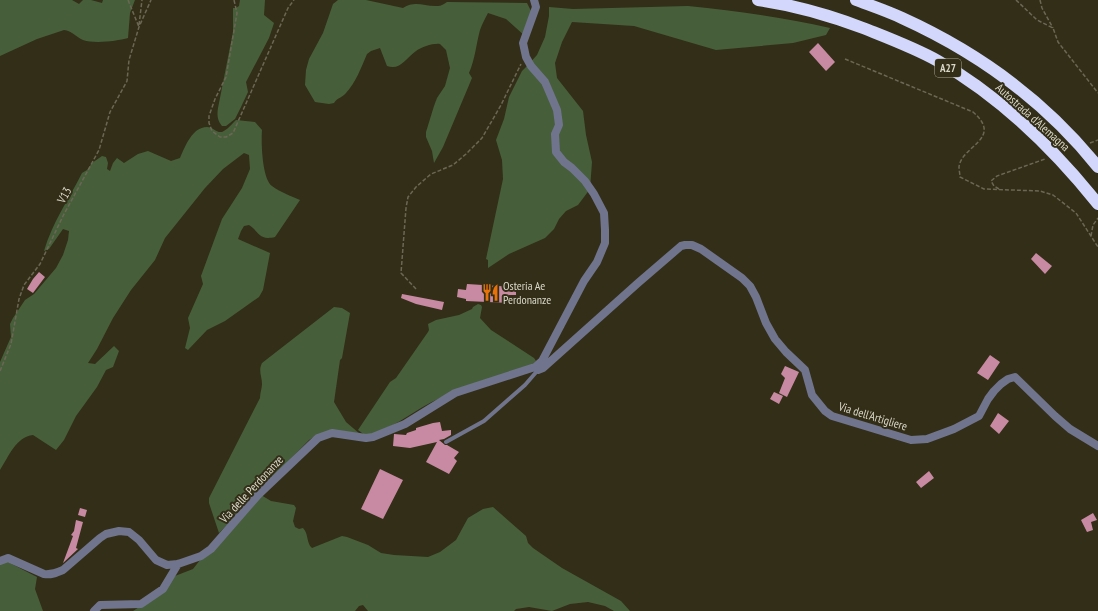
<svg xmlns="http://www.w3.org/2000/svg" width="1098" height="611" viewBox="0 0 1098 611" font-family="'PT Sans Narrow',sans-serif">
	<rect width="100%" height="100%" fill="#332e17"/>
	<path fill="#465f3a" d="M 0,0 L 72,0 L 79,4 L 83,0 L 91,0 L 102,3 L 103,0 L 135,0 L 130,13 L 128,38 C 117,41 95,44 83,40 C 76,37 72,31 64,30 L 37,39 L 0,56 Z
		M 240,0 L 265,0 L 264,15 L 274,23 L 269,38 L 246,82 L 248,92 L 241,107 L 235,119 L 226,126 L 222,126 C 217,120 217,115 218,108 L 233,32 L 233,8 L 236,8 L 239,6 Z
		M 338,0 L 366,0 L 403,8 C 416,0 424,7 438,6 C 441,6 444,4 447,2 L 527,3 L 531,11 L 525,36 L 506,19 L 488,13 C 485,19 482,24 480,30 C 476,45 475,59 469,73 L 472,78 L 443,147 L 434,163 L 432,151 L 426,137 L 426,132 L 434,106 L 437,98 L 445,86 L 450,68 L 446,50 L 440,44 C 433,43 422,47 416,51 C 406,58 400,71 387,66 L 380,48 L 371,51 L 367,54 C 361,68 356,82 346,93 C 342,98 338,97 334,103 L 329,104 L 315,102 L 305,85 L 306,70 L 309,59 L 323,33 L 333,4 Z
		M 688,6 C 736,11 783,17 830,28 L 826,35 L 793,43 L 716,50 L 634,26 L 572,22 L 562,42 L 555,63 L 557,78 L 583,111 L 586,135 L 592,162 L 590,189 L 578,205 L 566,211 L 559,219 L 554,229 L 545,238 L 509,254 L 488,268 L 488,260 L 486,259 L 503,179 L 502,160 L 496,140 L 504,119 L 509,97 L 522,71 L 527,66 L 537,55 L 545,37 L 549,16 L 549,7 L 573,9 Z
		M 236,120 L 255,122 L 262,130 C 261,142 262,179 272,186 C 280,192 291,196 300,200 L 275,237 C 258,241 259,231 249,225 L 244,226 L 241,231 L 238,239 L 270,253 L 263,290 L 259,297 L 225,321 L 207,330 L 188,350 L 185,348 L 190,328 L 188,318 L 203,284 L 201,276 L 222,219 L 242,188 L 250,169 L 249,155 L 244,153 L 223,169 L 205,188 L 165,238 L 155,260 L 131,290 L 113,318 L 97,349 L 88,363 L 95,364 L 114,346 L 119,351 L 113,367 L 106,370 L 97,387 L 76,416 L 64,440 L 56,450 L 33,435 C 16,437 9,456 0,470 L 0,362 L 11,337 L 10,324 L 13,318 L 25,300 L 34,294 L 56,268 L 63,255 L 68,240 L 69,231 L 63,229 L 49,249 L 44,251 C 52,223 69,199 82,173 L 87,170 L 92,163 L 102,156 L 106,157 L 108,163 L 107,169 L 110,171 L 113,163 L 117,158 L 124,163 L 138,154 L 148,151 L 171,161 L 180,158 C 185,147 192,127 207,127 C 213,127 216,133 222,132 C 227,130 232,124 236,120 Z
		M 478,304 L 481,305 L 482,307 L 480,318 L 491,330 L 534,358 L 536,361 L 530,366 C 501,377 468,386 440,398 C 415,409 394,429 366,436 L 358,430 L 390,382 L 396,378 L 428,332 L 429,330 L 428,324 L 436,320 L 459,315 L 472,309 L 473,307 Z
		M 334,307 L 342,308 L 350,313 L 342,358 L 340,360 L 334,402 L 346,422 L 360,434 L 317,435 L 309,440 L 219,533 L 209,503 L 209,498 L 260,398 C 260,393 262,388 262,384 C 262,376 258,371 262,363 Z
		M 261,495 L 271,501 L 294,505 L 296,508 L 293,521 L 295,527 L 299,529 L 303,528 C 309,534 306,543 312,548 L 342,536 L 347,537 L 368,545 L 381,553 L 394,555 L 428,557 L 440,552 L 456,540 L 468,518 L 483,509 L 493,507 L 526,536 L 528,543 L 533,548 L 562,568 L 621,601 L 630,611 L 614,611 L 605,606 L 588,602 L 570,604 L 552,611 L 529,607 L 516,609 L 514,611 L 368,611 L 363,605 L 359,606 L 355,611 L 133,611 L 144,604 L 175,576 L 193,569 L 204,555 Z
		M 2,559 L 37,577 L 35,589 L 43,611 L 0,611 L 0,560 Z"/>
	<path fill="#c88aa2" d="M 818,43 L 835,62 L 826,71 L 809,52 Z
		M 1036,253 L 1052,266 L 1045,274 L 1031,259 Z
		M 39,272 L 45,277 L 33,293 L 27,289 L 33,279 Z
		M 467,284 L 516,287 L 516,295 L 509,295 L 509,303 L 466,301 L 466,299 L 457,297 L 458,289 L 466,290 Z
		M 402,294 L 444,302 L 442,310 L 416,304 L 401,298 Z
		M 990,355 L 1000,362 L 988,380 L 977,373 Z
		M 785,366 L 799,372 L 787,397 L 779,393 L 785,378 L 781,374 Z
		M 774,392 L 783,396 L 779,404 L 770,399 Z
		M 998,413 L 1009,421 L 999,434 L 990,426 Z
		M 440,422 L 442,431 L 451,430 L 451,435 L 444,439 L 439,440 L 445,445 L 447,445 L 459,452 L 454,458 L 457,461 L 449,474 L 426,462 L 437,442 L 410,448 L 393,446 L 394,434 L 406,435 L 407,433 L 416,430 L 416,428 L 433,423 Z
		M 380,469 L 403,480 L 383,519 L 361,509 Z
		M 929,471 L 934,478 L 921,488 L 916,482 Z
		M 80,508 L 87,510 L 85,517 L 78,515 Z
		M 1093,513 L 1097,520 L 1091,522 L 1093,530 L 1087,532 L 1081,520 Z
		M 76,520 L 83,522 L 76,548 L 78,549 L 63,563 L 73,536 L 71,535 L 74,531 Z"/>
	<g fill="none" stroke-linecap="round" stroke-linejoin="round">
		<path stroke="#6c6754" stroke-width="1.5" stroke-dasharray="4 2" stroke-linecap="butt" d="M 128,0 L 139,27
			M 234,0 L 237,13 L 226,77 L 215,99 L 209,116 L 209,123 L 212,131 L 220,137 L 226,137 L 233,133 L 288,8 L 294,0
			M 1016,0 L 1037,20 L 1053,28 L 1058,42 L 1098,93
			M 1040,0 L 1042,8 L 1053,28
			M 139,25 L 142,0
			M 845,59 L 973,112 C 1004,139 961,146 959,167 C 959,170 960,174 960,177 L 984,189 L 1040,191 L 1053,195 L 1076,213 L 1098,247
			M 1090,143 L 1098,140
			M 999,189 L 994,186 L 991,181 L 997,176 L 1045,159
			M 1091,236 L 1093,225 L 1098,218
			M 416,289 L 401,273 L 406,208 L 408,197 L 416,187 L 431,174 L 453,165 L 466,154 L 482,138 L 501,105 L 521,64
			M 0,371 L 11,344 L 19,299 L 24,285 L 40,264 L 63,216 L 99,150 L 110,112 L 127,81 L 129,60 L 139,27 L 151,0"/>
		<path stroke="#70748c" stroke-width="4" d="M 446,442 L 484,421 L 525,385 L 538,370"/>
		<path stroke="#70748c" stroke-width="8" d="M 535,367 L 538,370 L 543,368 L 638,283 L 681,246 L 685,245 L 692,245 L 701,249 L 742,278 L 750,286 L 756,297 L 766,323 L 775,339 L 786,352 L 805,370 L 812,395 L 825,411 L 832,416 L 911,440 L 927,439 L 954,429 L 979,416 L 988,399 L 994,391 L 1001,384 L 1008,379 L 1015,377 L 1055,416 L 1070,429 L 1098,446
			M 0,561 L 8,558 L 44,574 C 51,575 56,573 63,570 L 100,538 L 106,534 L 119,531 L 129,532 L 139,540 L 156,560 L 167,565 L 178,564 L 201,556 L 211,549 L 258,495 L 318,438 L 332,433 L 366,438 L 373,437 L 405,424 L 455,393 L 535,367 L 542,361 L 584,281 L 597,262 L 605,243 L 605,230 L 604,213 L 594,194 L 585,181 L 572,168 L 564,162 L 556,152 L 555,134 L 559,125 L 557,110 L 545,82 L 531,66 L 526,57 L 523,43 L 536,7 L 534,0
			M 94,611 L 100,605 L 141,604 L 163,589 L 178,564"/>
		<path stroke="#d2d7fb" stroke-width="12" d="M 758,0 C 794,5 829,15 863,28 C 888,38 915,48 938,61 C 1001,97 1053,148 1098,204
			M 856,0 C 872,6 887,11 902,18 C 977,52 1046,102 1098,167"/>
	</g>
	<defs>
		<symbol id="restaurant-bare" viewBox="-9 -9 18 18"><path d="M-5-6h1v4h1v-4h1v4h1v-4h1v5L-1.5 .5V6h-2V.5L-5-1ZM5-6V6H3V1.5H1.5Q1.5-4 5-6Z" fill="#e8710a" stroke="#332e17" stroke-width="2.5" paint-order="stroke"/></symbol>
	</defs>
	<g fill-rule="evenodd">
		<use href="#restaurant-bare" x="478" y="280" width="25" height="25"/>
	</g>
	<g text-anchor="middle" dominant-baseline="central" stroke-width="4" stroke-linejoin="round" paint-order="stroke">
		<rect fill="#332e17" stroke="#a8a494" stroke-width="1" x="935" y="59" width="26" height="18" rx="3"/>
		<g font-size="11" font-weight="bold" fill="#dad7ca">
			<text x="948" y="68">A27</text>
		</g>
		<g font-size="12" fill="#dad7ca" stroke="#332e17">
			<text transform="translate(1033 117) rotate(42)">Autostrada d'Alemagna</text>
			<text transform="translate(64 195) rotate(-61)">V13</text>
			<text transform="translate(873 416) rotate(17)">Via dell'Artigliere</text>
			<text transform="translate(251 489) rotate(-47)">Via delle Perdonanze</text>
		</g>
		<g font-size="12" fill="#dad7ca" stroke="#332e17" text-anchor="start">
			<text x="503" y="285">Osteria Ae<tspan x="503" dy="14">Perdonanze</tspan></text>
		</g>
	</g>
</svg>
